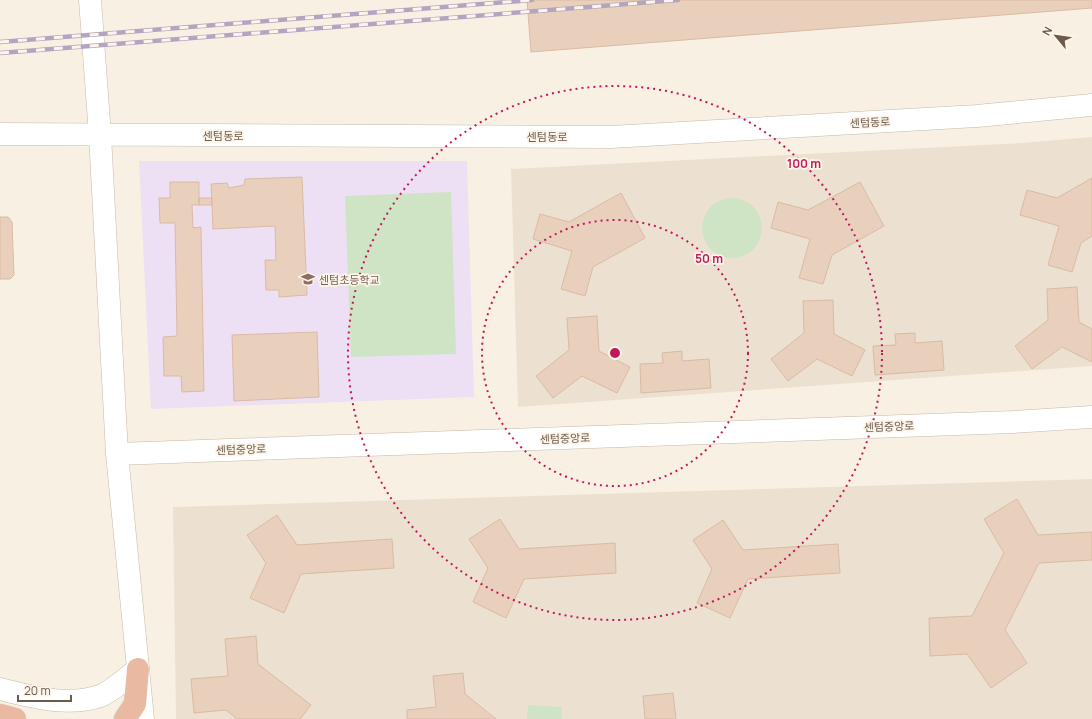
<svg xmlns="http://www.w3.org/2000/svg" width="1092" height="719" viewBox="0 0 1092 719" font-family="Manrope,'Noto Sans KR',sans-serif">
	<rect width="100%" height="100%" fill="#f8f1e3"/>
	<path fill="#ece1d1" d="M 1092,137 L 1092,366 L 518,407 L 511,169 L 1021,143 Z
		M 1092,479 L 1092,719 L 176,719 L 173,507 Z"/>
	<path fill="#eee0f4" d="M 139,161 L 467,161 L 474,397 L 151,409 Z"/>
	<path fill="#cfe4c4" d="M 451,192 L 456,354 L 351,357 L 345,196 Z
		M702 228a30 30 0 1 1 60 0a30 30 0 1 1-60 0Z
		M 528,705 L 562,707 L 562,719 L 527,719 Z"/>
	<path fill="#e8d0bd" stroke="#dabaa2" d="M 527,0 L 1092,0 L 1092,8 L 531,52 Z
		M 302,177 L 307,295 L 279,297 L 279,290 L 266,290 L 265,260 L 276,260 L 275,226 L 213,229 L 211,184 L 227,183 L 229,188 L 244,185 L 245,179 Z
		M 1092,178 L 1092,236 L 1081,243 L 1072,272 L 1048,265 L 1059,226 L 1020,215 L 1027,190 L 1057,198 Z
		M 170,182 L 199,182 L 199,205 L 192,205 L 193,228 L 201,227 L 204,391 L 182,392 L 181,376 L 164,376 L 163,337 L 177,336 L 175,223 L 160,223 L 159,198 L 170,198 Z
		M 860,182 L 884,226 L 832,255 L 823,284 L 799,278 L 810,239 L 771,228 L 778,202 L 808,210 Z
		M 621,193 L 645,238 L 593,267 L 585,296 L 561,289 L 572,251 L 533,239 L 540,214 L 569,222 Z
		M 199,198 L 212,198 L 212,205 L 199,205 Z
		M 0,217 L 8,217 L 12,222 L 14,275 L 10,279 L 0,279 Z
		M 1077,287 L 1079,322 L 1092,329 L 1092,362 L 1062,347 L 1032,369 L 1015,346 L 1048,320 L 1047,289 Z
		M 833,300 L 834,334 L 865,350 L 852,376 L 817,359 L 788,381 L 771,359 L 804,333 L 803,301 Z
		M 597,316 L 599,351 L 630,367 L 617,393 L 582,376 L 553,398 L 536,376 L 569,350 L 567,318 Z
		M 317,332 L 319,397 L 234,401 L 232,335 Z
		M 915,333 L 915,343 L 942,341 L 944,370 L 875,375 L 873,346 L 896,345 L 895,334 Z
		M 682,351 L 682,361 L 709,359 L 711,388 L 641,393 L 640,364 L 663,363 L 662,353 Z
		M 1017,499 L 1038,535 L 1092,532 L 1092,560 L 1039,563 L 1005,630 L 1027,663 L 991,688 L 967,654 L 930,656 L 929,618 L 972,616 L 1004,553 L 984,519 Z
		M 277,515 L 297,545 L 392,539 L 394,568 L 301,574 L 284,613 L 250,598 L 266,563 L 247,535 Z
		M 500,519 L 519,549 L 615,543 L 616,573 L 524,579 L 506,618 L 473,602 L 488,568 L 469,539 Z
		M 723,520 L 743,550 L 838,544 L 840,573 L 748,579 L 730,618 L 697,603 L 712,569 L 693,540 Z
		M 256,636 L 258,664 L 311,705 L 300,719 L 237,719 L 226,710 L 194,713 L 191,679 L 228,676 L 225,639 Z
		M 463,673 L 465,694 L 496,719 L 407,719 L 407,710 L 436,707 L 433,676 Z
		M 673,693 L 676,719 L 645,719 L 643,696 Z"/>
	<g fill="none" stroke-linecap="round" stroke-linejoin="round">
		<defs>
			<path id="secondary" d="M 90,0 L 100,135 L 117,454 L 143,719
				M 0,134 L 611,137 L 977,116 L 1092,105
				M 117,454 L 1013,422 L 1092,417
				M 0,689 C 32,697 68,707 100,696 C 111,692 129,676 138,669"/>
			<path id="highway" d="M 0,715 L 15,719
				M 125,719 L 135,704 L 138,669"/>
		</defs>
		<use href="#secondary" stroke="#c7b8a7" stroke-width="23"/>
		<use href="#highway" stroke="#d6d1cd" stroke-width="23"/>
		<use href="#secondary" stroke="#fff" stroke-width="22"/>
		<use href="#highway" stroke="#eab9a2" stroke-width="22"/>
		<defs>
			<path id="rail" d="M 0,42 L 532,0
				M 0,53 L 678,0"/>
		</defs>
		<use href="#rail" stroke="#b4a4c0" stroke-width="4.5"/>
		<use href="#rail" stroke="#fcf5e9" stroke-width="3" stroke-dasharray="9" stroke-linecap="butt"/>
	</g>
	<g fill="none" stroke="#c2185b" stroke-width="2" stroke-dasharray="2 4">
		<circle cx="615" cy="353" r="133"/>
		<circle cx="615" cy="353" r="267"/>
	</g>
	<defs>
		<symbol id="school-bare" viewBox="-9 -9 18 18"><path d="M0-5L7-2L0 1L-7-2ZM-4 1L0 2.5L4 1V4Q0 6-4 4Z" fill="#8d6e63" stroke="#fcf5e9" stroke-width="2.5" paint-order="stroke"/></symbol>
	</defs>
	<g fill-rule="evenodd">
		<use href="#school-bare" x="298" y="269" width="20" height="20"/>
	</g>
	<g text-anchor="middle" dominant-baseline="central" stroke-width="3.5" stroke-linejoin="round" paint-order="stroke">
		<g font-size="11" fill="#6d5a4d" stroke="#fcf5e9">
			<text transform="translate(870 122) rotate(-3)">센텀동로</text>
			<text x="223" y="135">센텀동로</text>
			<text x="547" y="136">센텀동로</text>
			<text transform="translate(889 426) rotate(-2)">센텀중앙로</text>
			<text transform="translate(565 438) rotate(-2)">센텀중앙로</text>
			<text transform="translate(241 449) rotate(-2)">센텀중앙로</text>
		</g>
		<g font-size="11" fill="#785e54" stroke="#fcf5e9" text-anchor="start">
			<text x="319" y="279">센텀초등학교</text>
		</g>
	</g>
	<circle cx="615" cy="353" r="6" fill="#c2185b" stroke="#fcf5e9" stroke-width="2"/>
	<g font-size="12" text-anchor="middle" font-weight="bold" fill="#c2185b" stroke="#fcf5e9" stroke-width="3.5" stroke-linejoin="round" paint-order="stroke">
		<text x="804" y="168">100 m</text>
		<text x="709" y="263">50 m</text>
	</g>
	<g transform="translate(1056 36) rotate(299)" stroke="#fcf5e9" stroke-width="3" paint-order="stroke">
	<path d="M0-3L7 15L0 10L-7 15Z" fill="#6d5a4d"/>
	<text y="-6" font-size="11" font-weight="bold" text-anchor="middle" fill="#6d5a4d">N</text>
	</g>
	<path d="M18 695v6h53v-6" fill="none" stroke="#6d5a4d" stroke-width="2"/>
	<text x="24" y="695" font-size="12" fill="#6d5a4d" stroke="#fcf5e9" stroke-width="3" paint-order="stroke">20 m</text>
</svg>
